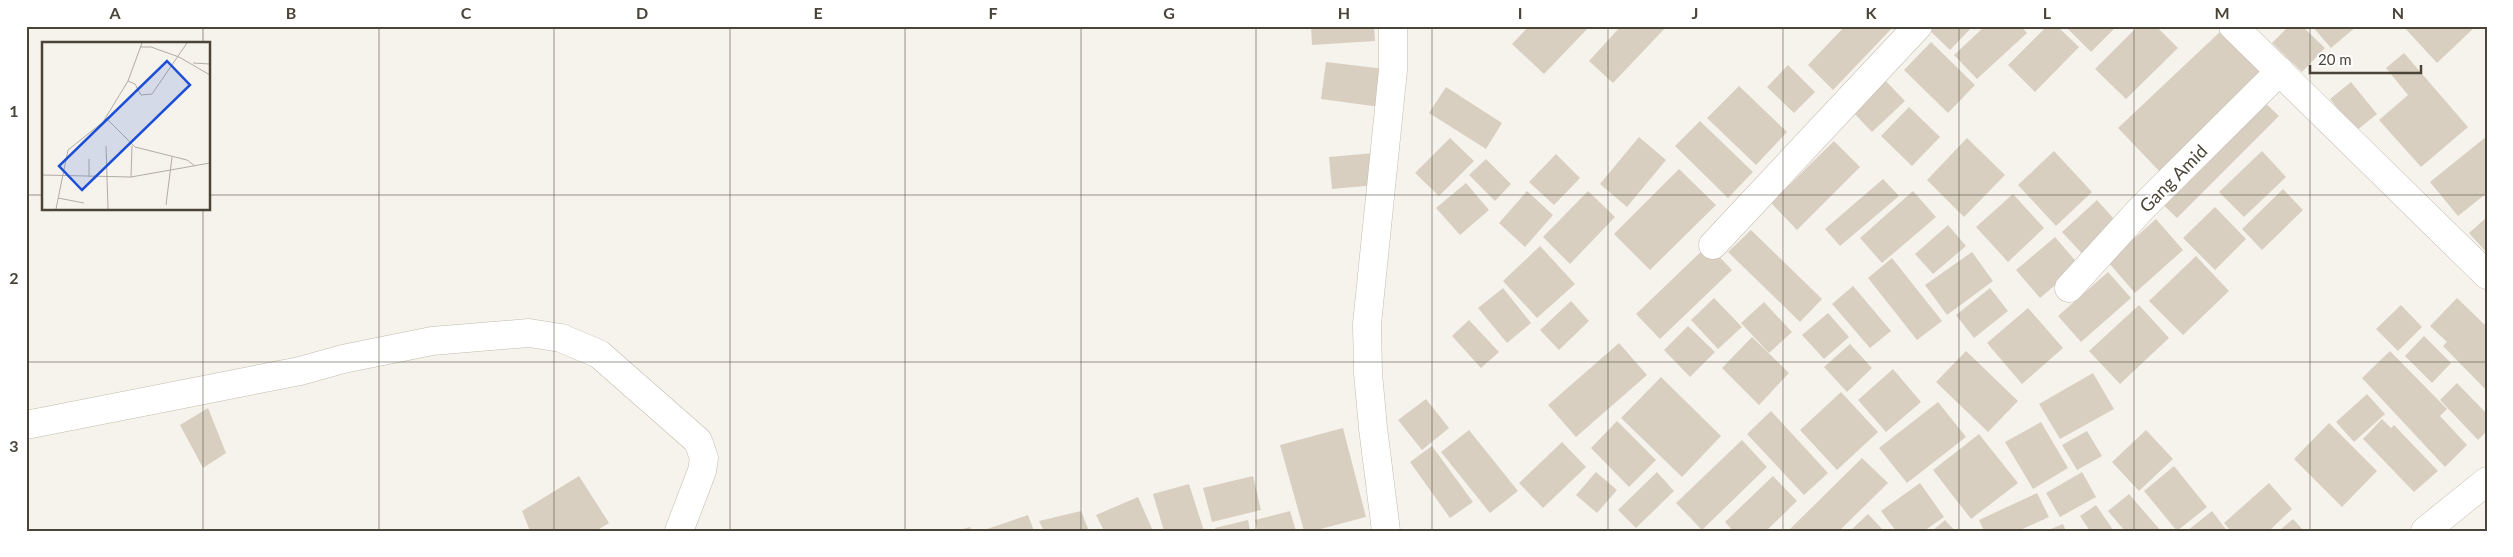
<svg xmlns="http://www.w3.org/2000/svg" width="2513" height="557" viewBox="0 0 2513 557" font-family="Lato,sans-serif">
	<rect width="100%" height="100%" fill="#f6f3ec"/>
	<path fill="#d8cfc1" d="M 1311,26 L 1374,26 L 1375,41 L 1312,45 Z
		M 1529,26 L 1590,26 L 1544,74 L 1512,44 Z
		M 1621,26 L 1667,26 L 1613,83 L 1589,61 Z
		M 1845,26 L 1894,26 L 1833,90 L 1808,65 Z
		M 1925,26 L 1973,26 L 1950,50 Z
		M 1985,26 L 2021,26 L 2027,33 L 1977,79 L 1954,55 Z
		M 2047,26 L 2057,26 L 2079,47 L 2035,92 L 2008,65 Z
		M 2065,26 L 2117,26 L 2091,52 Z
		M 2138,26 L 2156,26 L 2178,48 L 2126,99 L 2095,69 Z
		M 2289,26 L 2302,26 L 2325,48 L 2302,72 L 2272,43 Z
		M 2312,26 L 2357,26 L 2331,48 Z
		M 2403,26 L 2476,26 L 2437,63 Z
		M 2223,29 L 2267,76 L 2163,175 L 2118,128 Z
		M 1931,42 L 1975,85 L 1948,113 L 1904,70 Z
		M 2404,53 L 2468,127 L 2421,167 L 2379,120 L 2408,95 L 2386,68 Z
		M 1326,62 L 1385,69 L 1380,107 L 1321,99 Z
		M 1788,65 L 1815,92 L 1794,113 L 1767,87 Z
		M 1882,77 L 1905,101 L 1872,132 L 1849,108 Z
		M 2351,82 L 2377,114 L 2356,131 L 2330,99 Z
		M 1739,86 L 1787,132 L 1756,165 L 1707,118 Z
		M 1446,87 L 1502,123 L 1486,149 L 1429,113 Z
		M 2258,96 L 2279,116 L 2177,218 L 2156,198 Z
		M 1909,107 L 1940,137 L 1912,166 L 1881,136 Z
		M 1700,121 L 1753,172 L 1728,198 L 1675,146 Z
		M 2487,136 L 2487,193 L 2458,216 L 2430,182 Z
		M 1639,137 L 1666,160 L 1627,207 L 1600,184 Z
		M 1450,138 L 1474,161 L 1439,196 L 1415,173 Z
		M 1967,138 L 2005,175 L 1964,217 L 1927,180 Z
		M 1834,141 L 1860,167 L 1797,230 L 1771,203 Z
		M 2054,151 L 2092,192 L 2056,226 L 2018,185 Z
		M 2262,151 L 2286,177 L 2244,217 L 2219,192 Z
		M 1374,153 L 1377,185 L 1332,189 L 1329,157 Z
		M 1556,154 L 1580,178 L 1554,205 L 1529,182 Z
		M 1486,159 L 1511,184 L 1495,201 L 1469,175 Z
		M 1679,169 L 1716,205 L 1650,270 L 1614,234 Z
		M 1883,179 L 1899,196 L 1840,246 L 1825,229 Z
		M 1466,183 L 1489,210 L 1460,235 L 1436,208 Z
		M 2283,189 L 2303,210 L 2262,250 L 2242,229 Z
		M 1527,191 L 1553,215 L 1525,247 L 1499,223 Z
		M 1588,191 L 1615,217 L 1570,264 L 1543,237 Z
		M 1913,191 L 1936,217 L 1882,263 L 1860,238 Z
		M 2013,194 L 2044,228 L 2008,262 L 1976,227 Z
		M 2097,200 L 2122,228 L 2088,260 L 2062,232 Z
		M 2215,207 L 2246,239 L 2215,270 L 2183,238 Z
		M 2487,217 L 2487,253 L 2469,233 Z
		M 2156,219 L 2183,250 L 2135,293 L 2108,262 Z
		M 1948,225 L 1966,246 L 1933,274 L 1915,254 Z
		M 1751,230 L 1822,299 L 1800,322 L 1728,252 Z
		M 2055,237 L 2079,265 L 2040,298 L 2016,270 Z
		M 1708,245 L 1732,270 L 1660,339 L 1636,314 Z
		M 1540,246 L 1575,284 L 1537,318 L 1503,281 Z
		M 1972,252 L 1993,281 L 1947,315 L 1925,285 Z
		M 2196,256 L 2229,291 L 2183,335 L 2149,301 Z
		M 1892,258 L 1942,321 L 1917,340 L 1868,278 Z
		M 2108,272 L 2131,298 L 2081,342 L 2058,316 Z
		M 1853,286 L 1891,331 L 1870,348 L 1832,304 Z
		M 1503,288 L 1531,323 L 1507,343 L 1478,308 Z
		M 1990,288 L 2008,311 L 1974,338 L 1956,315 Z
		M 1714,298 L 1742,327 L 1718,349 L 1691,320 Z
		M 2457,298 L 2487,327 L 2487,391 L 2443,346 L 2447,342 L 2430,326 Z
		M 1571,301 L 1589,321 L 1559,350 L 1540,330 Z
		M 1764,302 L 1792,332 L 1769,353 L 1741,323 Z
		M 2139,305 L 2169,338 L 2120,384 L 2089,351 Z
		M 2401,305 L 2422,327 L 2398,351 L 2376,329 Z
		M 2028,308 L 2063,348 L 2022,384 L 1987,343 Z
		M 1828,313 L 1849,337 L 1824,359 L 1802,335 Z
		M 1469,320 L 1499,352 L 1481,368 L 1452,336 Z
		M 1688,326 L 1715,352 L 1690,377 L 1664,350 Z
		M 2424,336 L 2451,363 L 2432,383 L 2405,356 Z
		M 1752,337 L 1789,373 L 1759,405 L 1722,368 Z
		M 1619,343 L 1647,375 L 1576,437 L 1548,405 Z
		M 1850,344 L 1872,368 L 1847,392 L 1824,367 Z
		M 1966,351 L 2018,401 L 1988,432 L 1936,382 Z
		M 2390,351 L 2447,409 L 2440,416 L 2467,445 L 2445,467 L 2362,378 Z
		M 1893,369 L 1921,402 L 1886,432 L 1858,400 Z
		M 2093,373 L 2114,409 L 2060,439 L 2039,404 Z
		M 1661,377 L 1721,436 L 1682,477 L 1621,418 Z
		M 2457,383 L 2487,414 L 2487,431 L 2478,440 L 2440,400 Z
		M 1841,392 L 1878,432 L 1837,470 L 1800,430 Z
		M 2367,394 L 2385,414 L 2354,442 L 2336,422 Z
		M 1426,399 L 1449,428 L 1422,450 L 1398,420 Z
		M 1938,402 L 1966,437 L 1907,483 L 1879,448 Z
		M 208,408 L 226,453 L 203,468 L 180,425 Z
		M 1771,411 L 1828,473 L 1804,495 L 1747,434 Z
		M 2382,419 L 2391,428 L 2394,425 L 2438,471 L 2414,492 L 2363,439 Z
		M 1617,421 L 1656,460 L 1629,487 L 1591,448 Z
		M 2041,422 L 2068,468 L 2033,489 L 2005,442 Z
		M 2329,423 L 2377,471 L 2342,507 L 2294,459 Z
		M 1343,428 L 1366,517 L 1313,531 L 1304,531 L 1280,445 Z
		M 1469,430 L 1518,491 L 1490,513 L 1441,452 Z
		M 2146,430 L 2173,459 L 2139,491 L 2112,462 Z
		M 2087,431 L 2102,456 L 2077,470 L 2062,445 Z
		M 1979,434 L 2018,483 L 1971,519 L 1933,470 Z
		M 1742,440 L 1767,467 L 1702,530 L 1676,503 Z
		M 1562,442 L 1586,467 L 1543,508 L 1519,483 Z
		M 1432,446 L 1473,502 L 1450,518 L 1410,462 Z
		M 1862,458 L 1888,483 L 1839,531 L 1788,531 Z
		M 2174,466 L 2207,507 L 2177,531 L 2144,491 Z
		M 1596,472 L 1617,490 L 1597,513 L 1576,495 Z
		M 1657,472 L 1674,491 L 1636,528 L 1618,510 Z
		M 2082,472 L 2096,497 L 2060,517 L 2046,493 Z
		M 579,476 L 609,523 L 596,531 L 530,531 L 522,511 Z
		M 1253,476 L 1261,510 L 1212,522 L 1203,488 Z
		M 1773,476 L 1797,501 L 1766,531 L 1733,531 L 1725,522 Z
		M 1920,483 L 1944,517 L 1924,531 L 1896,531 L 1881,511 Z
		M 2269,483 L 2292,509 L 2269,531 L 2231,531 L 2224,523 Z
		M 1189,484 L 1204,531 L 1164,531 L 1153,494 Z
		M 2037,493 L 2049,517 L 2018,531 L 1984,531 L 1979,520 Z
		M 2129,494 L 2161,531 L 2125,531 L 2108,511 Z
		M 1138,497 L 1153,531 L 1104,531 L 1096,515 Z
		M 2096,505 L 2114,531 L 2090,531 L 2080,516 Z
		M 1081,511 L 1089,531 L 1044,531 L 1039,521 Z
		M 1290,511 L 1296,531 L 1258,531 L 1255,520 Z
		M 2212,511 L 2227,531 L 2187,531 Z
		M 1868,514 L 1884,531 L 1850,531 Z
		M 1028,515 L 1034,531 L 987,531 L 987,529 Z
		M 2293,519 L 2304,531 L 2279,531 Z
		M 1248,520 L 1250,531 L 1216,531 L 1215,528 Z
		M 1945,520 L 1955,531 L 1932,531 Z
		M 2063,524 L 2066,531 L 2046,531 Z
		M 970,527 L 972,531 L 959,531 L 959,530 Z"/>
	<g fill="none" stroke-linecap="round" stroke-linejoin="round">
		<defs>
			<path id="minor" d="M 2233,26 L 2487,275
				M 1713,245 L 1918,26
				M 2069,288 L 2141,209 L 2280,71
				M 26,425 L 300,371 L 343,359 L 432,341 L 529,333 L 561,338 L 599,354 L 698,441 L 704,458 L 702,471 L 679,531
				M 1386,531 L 1373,428 L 1368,373 L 1367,324 L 1393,70 L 1393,26
				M 2425,531 L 2487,481"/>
		</defs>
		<use href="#minor" stroke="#c2bbae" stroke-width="29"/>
		<use href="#minor" stroke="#fff" stroke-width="28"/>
	</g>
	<path fill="none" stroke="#4b4439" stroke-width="1" stroke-opacity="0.55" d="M 203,26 L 203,44M 379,26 L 379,531M 554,26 L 554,531M 730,26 L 730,531M 905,26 L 905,531M 1081,26 L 1081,531M 1256,26 L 1256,531M 1432,26 L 1432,531M 1608,26 L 1608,531M 1783,26 L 1783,531M 1959,26 L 1959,531M 2134,26 L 2134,531M 2310,26 L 2310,531M 26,195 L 44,195M 209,195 L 2487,195M 203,209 L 203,531M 26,362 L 2487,362"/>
	<g text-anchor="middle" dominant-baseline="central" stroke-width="4" stroke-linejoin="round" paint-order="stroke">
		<g font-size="18" fill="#4b4439" stroke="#fff">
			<text transform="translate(2173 178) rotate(-45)">Gang Amid</text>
		</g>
	</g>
	<g transform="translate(42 42)">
		<rect width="168" height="168" fill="#f6f3ec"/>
		<path fill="none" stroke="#b2ada4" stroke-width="1" d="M 98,5 L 109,5 L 137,15 L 168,33M 151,21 L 168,22M 86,39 L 93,42 L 99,53 L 110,52 L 145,1M 64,76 L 93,105 L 145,118 L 153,124M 64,104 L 66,167M 0,133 L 89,135 L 168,121M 47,135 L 47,117M 89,135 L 90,104M 16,156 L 42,161M 124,163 L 130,115M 14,167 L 26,108 L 61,80 L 86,39 L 100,1"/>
		<path fill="#1d4ed8" fill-opacity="0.15" stroke="#1d4ed8" stroke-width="2.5" d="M 125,19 L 148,43 L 40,148 L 17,124 Z"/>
		<rect width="168" height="168" fill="none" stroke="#4b4439" stroke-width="2.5"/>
	</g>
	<rect width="2513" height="557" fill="none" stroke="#ffffff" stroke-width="55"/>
	<path d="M2310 65v8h111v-8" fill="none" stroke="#4b4439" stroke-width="2.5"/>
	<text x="2318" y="65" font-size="15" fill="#4b4439" stroke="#ffffff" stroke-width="4" paint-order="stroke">20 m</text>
	<rect x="28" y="28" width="2458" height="502" fill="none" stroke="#4b4439" stroke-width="2"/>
	<g font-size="16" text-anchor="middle" font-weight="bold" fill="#4b4439">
		<text x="115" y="19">A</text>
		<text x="291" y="19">B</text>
		<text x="466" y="19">C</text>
		<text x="642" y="19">D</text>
		<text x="818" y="19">E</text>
		<text x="993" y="19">F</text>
		<text x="1169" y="19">G</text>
		<text x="1344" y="19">H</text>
		<text x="1520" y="19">I</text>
		<text x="1695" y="19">J</text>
		<text x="1871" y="19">K</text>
		<text x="2047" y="19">L</text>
		<text x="2222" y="19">M</text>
		<text x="2398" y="19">N</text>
		<text x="14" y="117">1</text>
		<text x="14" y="284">2</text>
		<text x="14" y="452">3</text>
	</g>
</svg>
